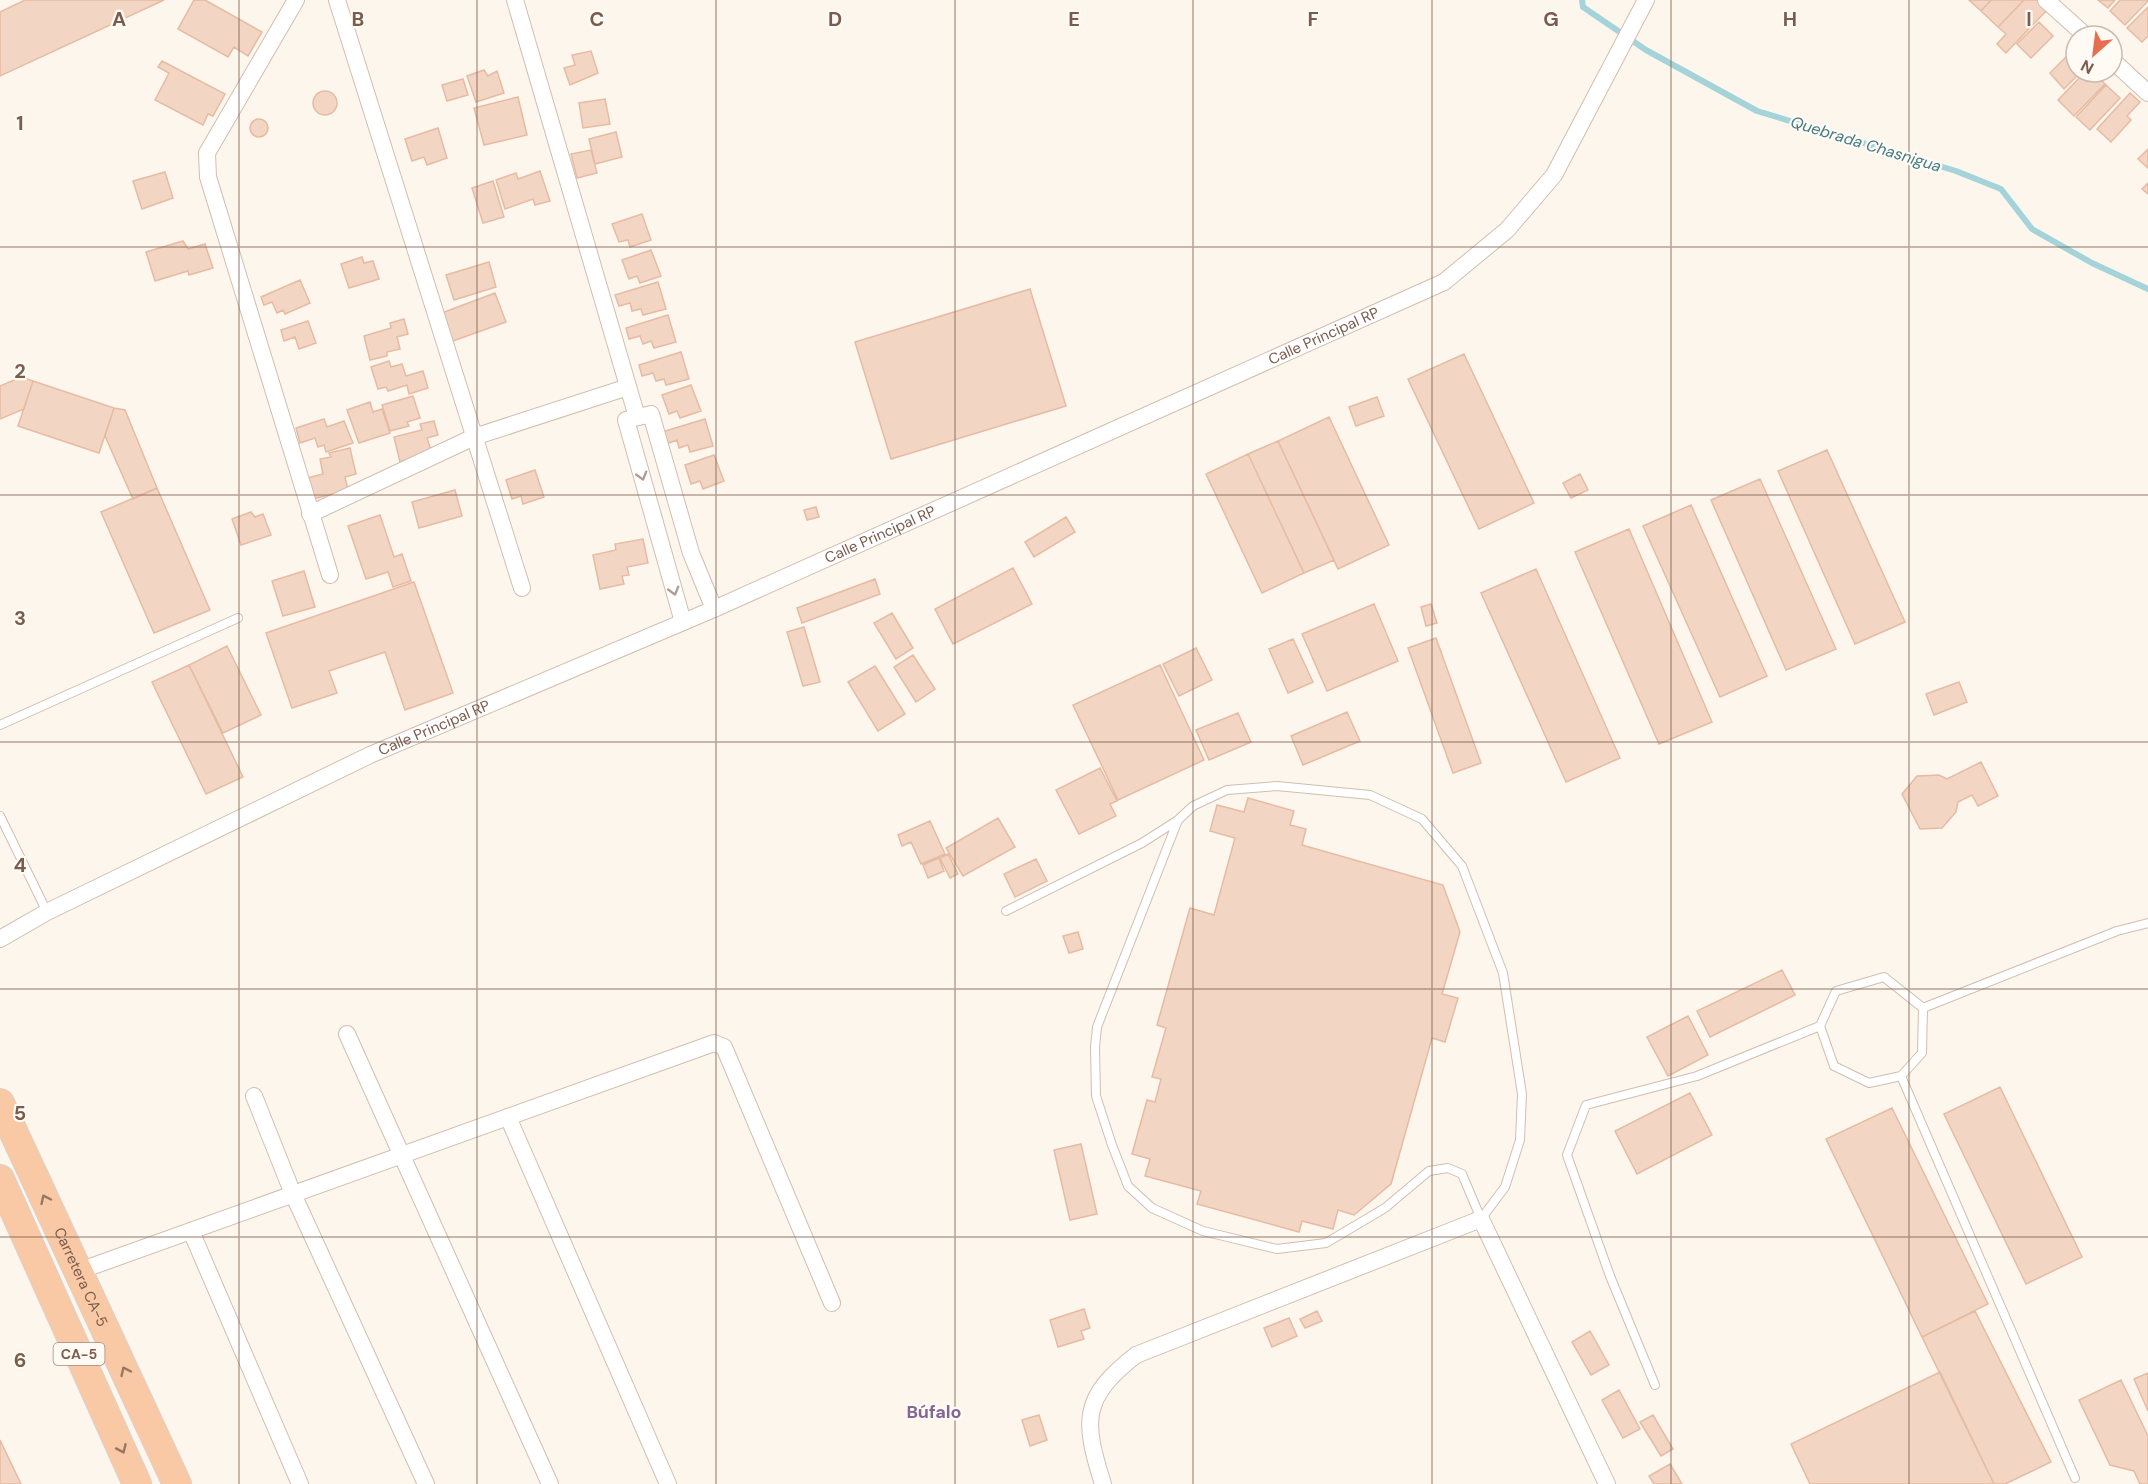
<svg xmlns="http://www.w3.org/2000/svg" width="2148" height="1484" viewBox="0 0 2148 1484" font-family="'DM Sans',sans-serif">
	<rect width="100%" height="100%" fill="#fdf6ec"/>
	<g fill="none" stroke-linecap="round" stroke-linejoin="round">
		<path stroke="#a5d3da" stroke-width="6" d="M 1582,0 L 1583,7 L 1646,50 L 1757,111 L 1956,171 L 2001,189 L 2032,229 L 2092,263 L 2148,289"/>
	</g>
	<path fill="#f3d5c3" stroke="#e6bba3" stroke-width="1.5" d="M 25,0 L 164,0 L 0,76 L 0,12 Z
		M 194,0 L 205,0 L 262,32 L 248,56 L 234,47 L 228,57 L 178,29 Z
		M 1969,0 L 1991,0 L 1981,11 Z
		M 1991,0 L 2024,0 L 1998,27 L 1981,11 Z
		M 2024,0 L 2038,0 L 2048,9 L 2006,53 L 1997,44 L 2006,34 L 1998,27 Z
		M 2098,0 L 2115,0 L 2108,8 Z
		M 2120,0 L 2148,0 L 2148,1 L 2125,25 L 2110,11 Z
		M 2148,7 L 2148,36 L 2142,42 L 2127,28 Z
		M 2039,22 L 2053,36 L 2031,58 L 2017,44 Z
		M 2074,49 L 2076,52 L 2076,72 L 2081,72 L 2064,89 L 2050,73 Z
		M 591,51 L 598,73 L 570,85 L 564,68 L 575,65 L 572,55 Z
		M 162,61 L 225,94 L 213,116 L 208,114 L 203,125 L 155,100 L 169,73 L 158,67 Z
		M 484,70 L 488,76 L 497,71 L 504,93 L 476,102 L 467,76 Z
		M 2085,72 L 2093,72 L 2105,84 L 2074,116 L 2058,100 Z
		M 463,79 L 468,95 L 447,101 L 442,85 Z
		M 2106,85 L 2120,98 L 2090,130 L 2076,117 Z
		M313 103a12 12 0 1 1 24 0a12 12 0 1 1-24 0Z
		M 2130,93 L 2140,102 L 2127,116 L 2131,120 L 2111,142 L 2097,129 Z
		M 518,97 L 527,135 L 484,145 L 474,108 Z
		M 605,99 L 610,124 L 583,128 L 579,103 Z
		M250 128a9 9 0 1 1 18 0a9 9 0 1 1-18 0Z
		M 438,128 L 447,158 L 427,165 L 424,157 L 412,161 L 405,139 Z
		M 616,132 L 622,157 L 595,164 L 589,139 Z
		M 2148,149 L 2148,168 L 2138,159 Z
		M 591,150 L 597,173 L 577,178 L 571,154 Z
		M 540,171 L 550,201 L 535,205 L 533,199 L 505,209 L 496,180 L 516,173 L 518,179 Z
		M 165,172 L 173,198 L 142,209 L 133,181 Z
		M 493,181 L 504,217 L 483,223 L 472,188 Z
		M 2148,183 L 2148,194 L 2142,189 Z
		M 642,214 L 651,240 L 630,247 L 628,240 L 619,242 L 612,224 Z
		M 183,241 L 188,249 L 205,244 L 213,268 L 189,275 L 188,271 L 155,281 L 146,252 Z
		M 651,250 L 661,276 L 640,283 L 637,276 L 629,279 L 622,260 Z
		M 362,257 L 364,263 L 373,261 L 379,279 L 349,288 L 341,264 Z
		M 489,262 L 496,287 L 454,300 L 446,275 Z
		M 300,280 L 310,303 L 285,314 L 283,310 L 277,313 L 272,302 L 264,305 L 261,297 Z
		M 658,282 L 666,309 L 643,315 L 641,309 L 632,311 L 630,303 L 619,306 L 615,295 Z
		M 1030,289 L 1066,406 L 891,459 L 855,342 Z
		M 495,293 L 506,322 L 450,342 L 439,314 Z
		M 668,315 L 676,342 L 654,348 L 651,341 L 643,344 L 640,336 L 629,339 L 626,328 Z
		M 404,319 L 408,334 L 397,337 L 400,349 L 387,352 L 387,356 L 370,360 L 364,336 L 391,328 L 390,323 Z
		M 308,321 L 316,343 L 299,349 L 295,337 L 284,341 L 281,330 Z
		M 681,352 L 689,379 L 666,385 L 664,379 L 656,381 L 653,373 L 642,376 L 639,365 Z
		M 1464,354 L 1534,503 L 1479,529 L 1408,379 Z
		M 389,361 L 391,367 L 402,364 L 406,376 L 423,371 L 428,388 L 409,394 L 407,385 L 388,391 L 386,387 L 378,389 L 371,367 Z
		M 21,377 L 33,381 L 24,409 L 0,419 L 0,386 Z
		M 33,381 L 114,408 L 99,453 L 18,426 Z
		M 691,385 L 701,411 L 680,418 L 677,411 L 669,414 L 662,395 Z
		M 413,396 L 420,418 L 407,422 L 409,426 L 390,431 L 382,405 Z
		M 1377,397 L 1384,416 L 1356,426 L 1349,407 Z
		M 370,402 L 373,412 L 382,409 L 390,433 L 359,443 L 347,410 Z
		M 114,408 L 125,410 L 157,488 L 133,499 L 105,436 Z
		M 1329,417 L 1389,545 L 1338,569 L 1278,441 Z
		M 324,419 L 327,427 L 344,421 L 353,443 L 326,452 L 324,445 L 318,447 L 315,438 L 300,443 L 296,428 Z
		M 705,419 L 713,446 L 690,452 L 688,445 L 679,448 L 677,440 L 666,444 L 662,432 Z
		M 434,421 L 438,435 L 427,438 L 431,450 L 400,462 L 394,437 L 422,430 L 420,424 Z
		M 1278,441 L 1334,560 L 1304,573 L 1248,454 Z
		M 350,448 L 356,474 L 345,477 L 348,490 L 313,499 L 307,478 L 323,474 L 320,459 L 331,457 L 329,453 Z
		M 1827,450 L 1905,622 L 1855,644 L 1778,471 Z
		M 1248,454 L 1304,573 L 1262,593 L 1206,474 Z
		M 714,455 L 724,481 L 703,489 L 700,481 L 691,484 L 685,465 Z
		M 535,470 L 544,497 L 523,504 L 521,496 L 512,499 L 506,480 Z
		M 1580,474 L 1588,490 L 1571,498 L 1563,483 Z
		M 1760,479 L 1836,649 L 1786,670 L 1711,500 Z
		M 157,488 L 210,610 L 154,633 L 101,512 Z
		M 455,490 L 462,516 L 419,528 L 412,502 Z
		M 1691,505 L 1767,676 L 1720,697 L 1643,526 Z
		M 816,507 L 819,517 L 807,520 L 804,510 Z
		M 251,512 L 255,517 L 263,514 L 271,535 L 241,545 L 232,519 Z
		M 380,515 L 394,557 L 402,554 L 411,581 L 393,587 L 388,572 L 366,579 L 348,526 Z
		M 1066,517 L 1075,532 L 1034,557 L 1025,542 Z
		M 1629,529 L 1712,722 L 1659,744 L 1575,552 Z
		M 643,539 L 648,563 L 627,567 L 629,575 L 622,576 L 624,584 L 600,589 L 593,555 L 616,550 L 615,544 Z
		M 1013,568 L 1032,604 L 953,644 L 935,609 Z
		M 1536,569 L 1620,758 L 1566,782 L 1481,593 Z
		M 304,571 L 315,607 L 283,616 L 272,581 Z
		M 875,579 L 880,594 L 802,623 L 797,608 Z
		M 414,582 L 453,693 L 405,710 L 385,652 L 329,671 L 337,693 L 292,708 L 266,633 Z
		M 1374,604 L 1398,661 L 1327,691 L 1302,634 Z
		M 1431,604 L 1437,623 L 1426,626 L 1421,607 Z
		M 892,613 L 913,648 L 896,659 L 874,623 Z
		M 804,627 L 820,682 L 803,686 L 787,632 Z
		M 1436,638 L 1481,763 L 1453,773 L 1408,648 Z
		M 1293,639 L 1313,682 L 1288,693 L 1269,649 Z
		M 227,646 L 261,715 L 223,733 L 189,665 Z
		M 1196,648 L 1212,680 L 1179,696 L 1163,664 Z
		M 913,655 L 935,689 L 916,702 L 894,667 Z
		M 189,665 L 243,777 L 206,794 L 152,682 Z
		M 1160,665 L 1204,760 L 1118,800 L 1073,705 Z
		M 875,666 L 905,714 L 878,731 L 848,682 Z
		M 1959,682 L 1967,702 L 1934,715 L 1926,694 Z
		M 1347,712 L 1360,741 L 1303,765 L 1291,736 Z
		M 1238,713 L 1251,742 L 1209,760 L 1196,730 Z
		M 1981,762 L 1998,796 L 1978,806 L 1972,795 L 1958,802 L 1956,812 L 1942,828 L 1920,829 L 1902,794 L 1917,776 L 1939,775 L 1947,779 Z
		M 1100,768 L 1117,801 L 1110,804 L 1116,816 L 1079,834 L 1056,790 Z
		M 1248,798 L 1294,811 L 1290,825 L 1306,829 L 1302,845 L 1443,885 L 1460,932 L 1442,994 L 1458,998 L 1445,1042 L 1432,1038 L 1391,1184 L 1354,1215 L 1338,1210 L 1333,1229 L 1302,1221 L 1299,1232 L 1197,1204 L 1201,1191 L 1145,1176 L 1150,1159 L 1132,1154 L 1147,1100 L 1155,1102 L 1161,1079 L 1152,1077 L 1166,1028 L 1157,1025 L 1190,908 L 1214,915 L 1235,838 L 1210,831 L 1217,805 L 1244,812 Z
		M 998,818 L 1015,847 L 963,876 L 946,848 Z
		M 930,821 L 945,854 L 921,864 L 911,842 L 902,846 L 898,835 Z
		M 948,854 L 958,874 L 950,878 L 940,858 Z
		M 939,858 L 944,871 L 928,878 L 923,865 Z
		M 1036,859 L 1047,881 L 1015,897 L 1004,874 Z
		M 1078,932 L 1083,949 L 1069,953 L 1063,936 Z
		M 1782,970 L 1795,995 L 1710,1037 L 1697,1011 Z
		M 1688,1016 L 1708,1055 L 1668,1076 L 1647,1037 Z
		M 2000,1087 L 2082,1257 L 2026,1284 L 1944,1114 Z
		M 1690,1093 L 1712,1135 L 1637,1174 L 1615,1131 Z
		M 1892,1108 L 1988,1304 L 1922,1337 L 1826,1139 Z
		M 1081,1144 L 1097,1214 L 1070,1220 L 1054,1150 Z
		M 1084,1309 L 1090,1328 L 1081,1331 L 1084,1339 L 1058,1347 L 1050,1320 Z
		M 1317,1311 L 1322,1321 L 1305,1328 L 1300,1319 Z
		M 1975,1311 L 2051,1462 L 2005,1484 L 1994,1484 L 1922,1337 Z
		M 1289,1318 L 1297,1336 L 1272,1347 L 1264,1328 Z
		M 1590,1331 L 1609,1365 L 1591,1375 L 1572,1342 Z
		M 1940,1372 L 1994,1484 L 1810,1484 L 1791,1444 Z
		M 2148,1373 L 2148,1411 L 2134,1379 Z
		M 2121,1380 L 2148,1436 L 2148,1484 L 2140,1484 L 2134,1471 L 2110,1465 L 2079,1400 Z
		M 1619,1390 L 1640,1429 L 1623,1438 L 1602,1400 Z
		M 1039,1415 L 1047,1440 L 1030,1446 L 1022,1420 Z
		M 1653,1415 L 1673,1449 L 1661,1456 L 1640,1422 Z
		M 0,1440 L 21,1484 L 0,1484 Z
		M 1670,1464 L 1682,1484 L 1654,1484 L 1649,1476 Z"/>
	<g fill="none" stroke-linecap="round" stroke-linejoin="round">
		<defs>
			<path id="service" d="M 0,725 L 238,618
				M 0,816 L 47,912
				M 1006,911 L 1142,843 L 1178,820 L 1193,806 L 1227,790 L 1277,786 L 1370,795 L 1422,819 L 1462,866 L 1503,973 L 1522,1094 L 1520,1140 L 1505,1187 L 1481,1219 L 1462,1174 L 1448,1168 L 1429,1171 L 1385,1208 L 1326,1243 L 1277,1249 L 1203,1231 L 1152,1208 L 1128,1186 L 1112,1145 L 1096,1096 L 1095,1047 L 1097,1027 L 1178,820
				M 1884,977 L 1923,1008 L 1922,1053 L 1901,1076 L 1869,1083 L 1834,1066 L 1820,1026 L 1836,991 Z
				M 1923,1008 L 2117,931 L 2148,923
				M 1901,1076 L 2075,1478
				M 1655,1385 L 1610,1276 L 1567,1155 L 1586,1105 L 1697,1076 L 1820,1026"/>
			<g id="minor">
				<path d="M 296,0 L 207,153 L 208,177 L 330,575"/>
				<path d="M 337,0 L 522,588"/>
				<path d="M 515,0 L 637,417"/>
				<path d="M 2046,0 L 2086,36"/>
				<path d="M 2112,60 L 2148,93"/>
				<path d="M 310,514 L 474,437 L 628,387"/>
				<path d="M 683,622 L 626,420 L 651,414 L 691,553 L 714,609"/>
				<path id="s1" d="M 0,939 L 47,912 L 370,755 L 714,609 L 1444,282 L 1507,230 L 1554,175 L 1646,0"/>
				<path d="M 347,1034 L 550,1484"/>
				<path d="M 254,1096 L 293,1194 L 426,1484"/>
				<path d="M 508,1117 L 668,1484"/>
				<path d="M 191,1231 L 300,1484"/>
				<path d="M 79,1271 L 714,1043 L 724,1047 L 832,1303"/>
				<path d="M 1103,1484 C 1083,1421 1081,1398 1136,1355 L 1481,1219 L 1607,1484"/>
			</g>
			<g id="trunk">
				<path id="s2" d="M 0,1103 L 177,1484"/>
				<path d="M 0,1179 L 137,1484"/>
			</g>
		</defs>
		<use href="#service" stroke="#d1beb0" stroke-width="10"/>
		<use href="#minor" stroke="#d1beb0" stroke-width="18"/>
		<use href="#trunk" stroke="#dad1cd" stroke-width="30"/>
		<use href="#service" stroke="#fff" stroke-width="8"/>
		<use href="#minor" stroke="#fff" stroke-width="16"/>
		<use href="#trunk" stroke="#f9c8a4" stroke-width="28"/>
	</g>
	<defs><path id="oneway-chevron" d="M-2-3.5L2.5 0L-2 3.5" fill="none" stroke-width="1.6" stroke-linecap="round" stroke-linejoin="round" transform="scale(1.5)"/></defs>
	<g stroke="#af9d94">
		<use href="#oneway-chevron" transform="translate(642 476) rotate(74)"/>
		<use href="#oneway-chevron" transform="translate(674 591) rotate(74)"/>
	</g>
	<g stroke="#9a7763">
		<use href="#oneway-chevron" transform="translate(45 1199) rotate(-115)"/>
		<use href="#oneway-chevron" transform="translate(125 1371) rotate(-115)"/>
		<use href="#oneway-chevron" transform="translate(122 1449) rotate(66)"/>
	</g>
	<path fill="none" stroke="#7a5c4d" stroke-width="1.5" stroke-opacity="0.55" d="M 239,0 L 239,1484M 477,0 L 477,1484M 716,0 L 716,1484M 955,0 L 955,1484M 1193,0 L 1193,1484M 1432,0 L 1432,1484M 1671,0 L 1671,1484M 1909,0 L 1909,1484M 0,247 L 2148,247M 0,495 L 2148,495M 0,742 L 2148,742M 0,989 L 2148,989M 0,1237 L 2148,1237"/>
	<g text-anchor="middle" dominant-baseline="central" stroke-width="4.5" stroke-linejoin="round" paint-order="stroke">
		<rect fill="#fffaf3" stroke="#a28b7f" stroke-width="1.5" x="53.5" y="1343" width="51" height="22" rx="4.5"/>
		<g font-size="14" font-weight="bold" fill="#7a5c4d">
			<text x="79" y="1354">CA-5</text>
		</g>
		<g font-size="15" fill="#7a5c4d" stroke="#fffaf3">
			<text stroke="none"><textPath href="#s1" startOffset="1455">Calle Principal RP</textPath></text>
			<text stroke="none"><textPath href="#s1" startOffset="969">Calle Principal RP</textPath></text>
			<text stroke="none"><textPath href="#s1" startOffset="483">Calle Principal RP</textPath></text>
			<text stroke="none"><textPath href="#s2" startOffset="192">Carretera CA-5</textPath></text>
		</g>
		<g font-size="16" font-style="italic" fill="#437c86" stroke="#fffaf3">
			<text transform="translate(1866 144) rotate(17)">Quebrada Chasnigua</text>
		</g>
		<g font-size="18" font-weight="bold" fill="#846695" stroke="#fffaf3">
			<text x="934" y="1412">Búfalo</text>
		</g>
	</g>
	<g font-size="20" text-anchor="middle" font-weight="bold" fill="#7a5c4d" stroke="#fffaf3" stroke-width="4.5" stroke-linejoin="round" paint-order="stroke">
		<text x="119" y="26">A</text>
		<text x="358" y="26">B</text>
		<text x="597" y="26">C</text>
		<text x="835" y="26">D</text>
		<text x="1074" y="26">E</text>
		<text x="1313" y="26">F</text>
		<text x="1551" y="26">G</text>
		<text x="1790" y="26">H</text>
		<text x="2029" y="26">I</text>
		<text x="20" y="130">1</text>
		<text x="20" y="378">2</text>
		<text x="20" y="625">3</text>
		<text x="20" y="872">4</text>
		<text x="20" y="1120">5</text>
		<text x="20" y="1367">6</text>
	</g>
	<g transform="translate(2094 54) rotate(208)"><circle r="28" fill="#fffaf3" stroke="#cabbb1" stroke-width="1.5"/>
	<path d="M0-4.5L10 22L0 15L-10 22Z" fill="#e76f51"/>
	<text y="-9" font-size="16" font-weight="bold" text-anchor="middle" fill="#7a5c4d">N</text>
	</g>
</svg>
